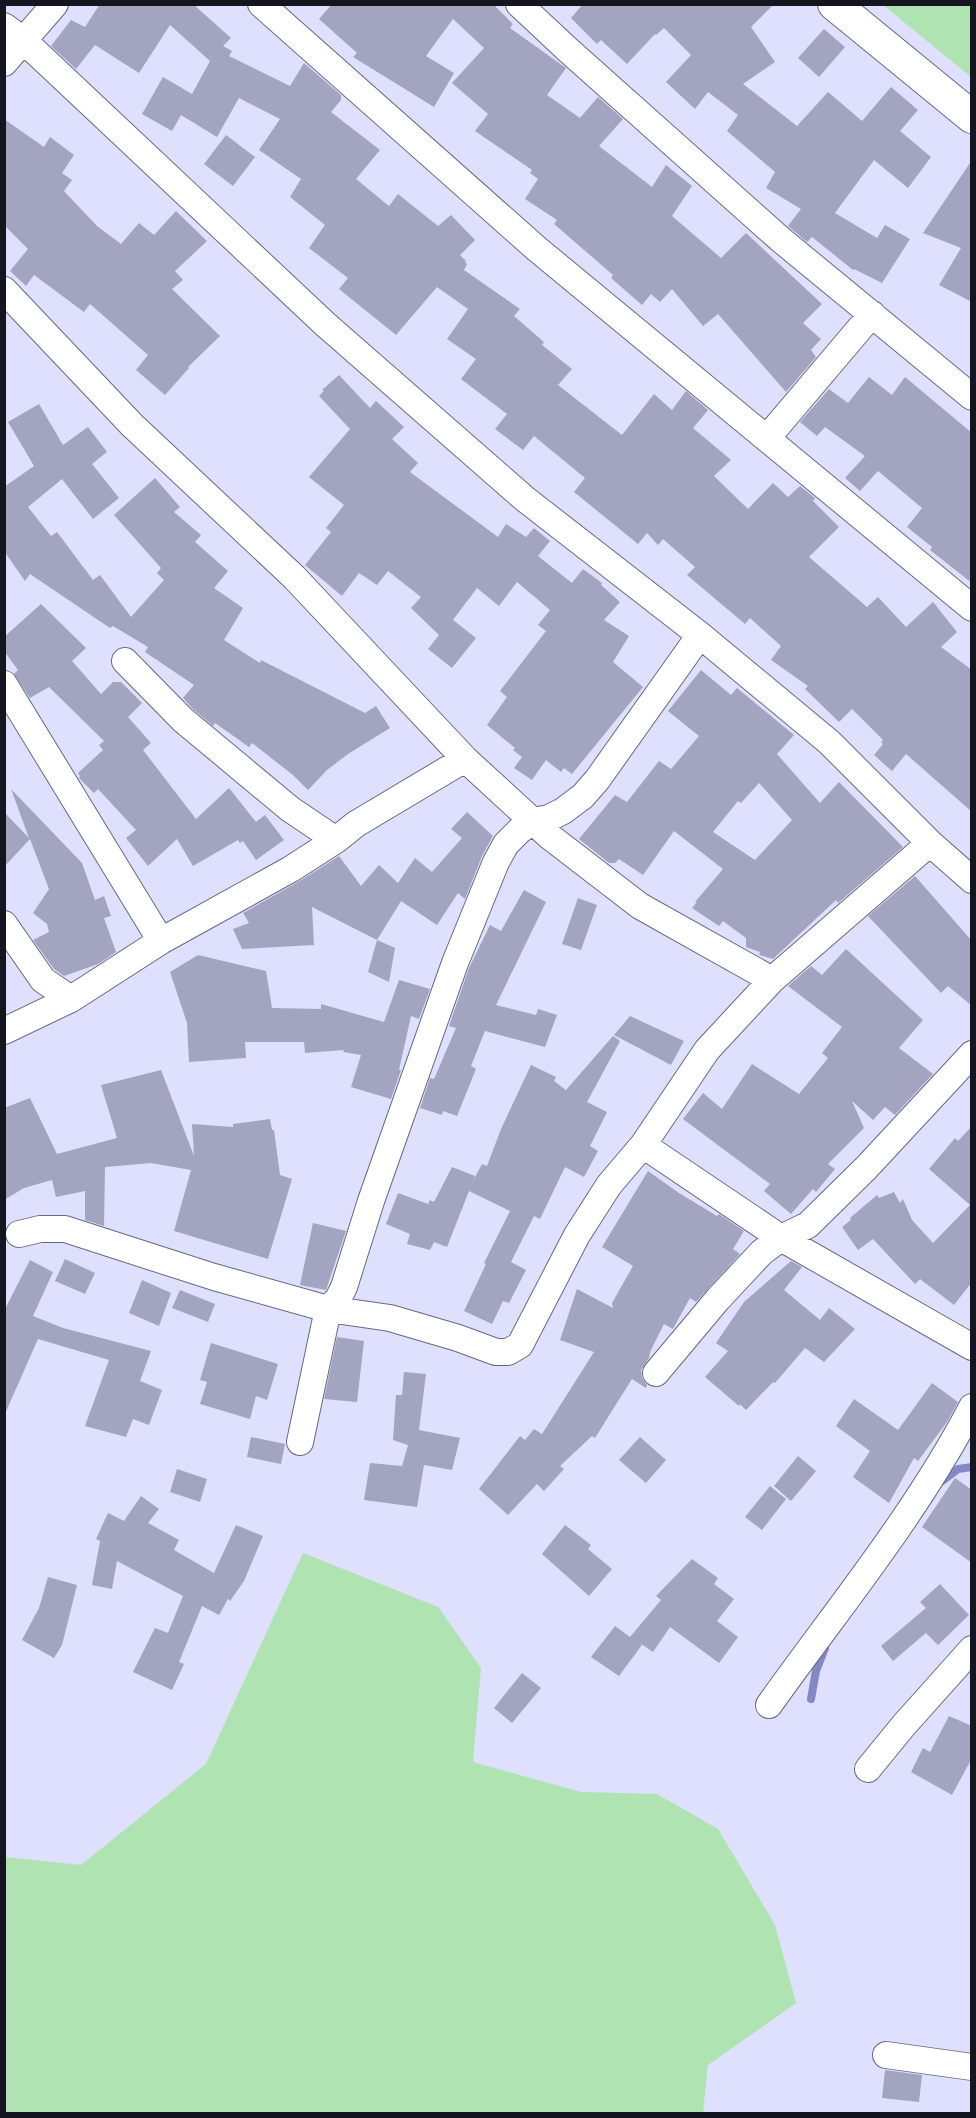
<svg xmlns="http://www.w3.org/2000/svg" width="976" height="2118" viewBox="0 0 976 2118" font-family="'Space Grotesk',sans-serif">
	<rect width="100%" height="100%" fill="#dee0fe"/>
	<path fill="#afe3b2" d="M 883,5 L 971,5 L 971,77 Z
		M 303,1553 L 438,1607 L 481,1668 L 473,1762 L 581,1792 L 657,1794 L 718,1829 L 775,1925 L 796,2003 L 708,2065 L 703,2113 L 5,2113 L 5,1857 L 81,1865 L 206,1764 Z"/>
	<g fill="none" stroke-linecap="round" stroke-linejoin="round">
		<path stroke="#8588c6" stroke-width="8" d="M 942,1481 L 958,1469 L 972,1467
			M 811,1699 L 816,1671 L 825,1648"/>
	</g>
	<path fill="#a2a4c0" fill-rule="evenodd" d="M 100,4 L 193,4 L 231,38 L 223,46 L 232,51 L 229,56 L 290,86 L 304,63 L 341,95 L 341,100 L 331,112 L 380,150 L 356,179 L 389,206 L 398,194 L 438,226 L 451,215 L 475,240 L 460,255 L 466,261 L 465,262 L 467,264 L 464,270 L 520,309 L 514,316 L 544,342 L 542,345 L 572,369 L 558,385 L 622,435 L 654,394 L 672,410 L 686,391 L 708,410 L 693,428 L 731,460 L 714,476 L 748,509 L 773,483 L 788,497 L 800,486 L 815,498 L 813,501 L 839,527 L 809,557 L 867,607 L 878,597 L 906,627 L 933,602 L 957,632 L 941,647 L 972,670 L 972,812 L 906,754 L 892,771 L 874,755 L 883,744 L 881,742 L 883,740 L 852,709 L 839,722 L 805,689 L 808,686 L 771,660 L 781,646 L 750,618 L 745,624 L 687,575 L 695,567 L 663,539 L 658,545 L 647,533 L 638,544 L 574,492 L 585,478 L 534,436 L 523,450 L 495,429 L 507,414 L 461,379 L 476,359 L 447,339 L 468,309 L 437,287 L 396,335 L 339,289 L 348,278 L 309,248 L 325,225 L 290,197 L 301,179 L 259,150 L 280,119 L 239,98 L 217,137 L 181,115 L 172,131 L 142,114 L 163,77 L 192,94 L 210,61 L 170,25 L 139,73 L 95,45 L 76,69 L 51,46 L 71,20 L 85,27 Z
		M 332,4 L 493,4 L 513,24 L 510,28 L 566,68 L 547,95 L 580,118 L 598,97 L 623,119 L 599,146 L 652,187 L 666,165 L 692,186 L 672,216 L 721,258 L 746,233 L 822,304 L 803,323 L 821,339 L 811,350 L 816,357 L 786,392 L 718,314 L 703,326 L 672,289 L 660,302 L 651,294 L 642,305 L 611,278 L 613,275 L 554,224 L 557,220 L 525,199 L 538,179 L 530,173 L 532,170 L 475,131 L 488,114 L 452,83 L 484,48 L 453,19 L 426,56 L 454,73 L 434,107 L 353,57 L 357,53 L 319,19 Z
		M 583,4 L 774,4 L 751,27 L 775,62 L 743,84 L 797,126 L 828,92 L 862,121 L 891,87 L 918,110 L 900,131 L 931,157 L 908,188 L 874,160 L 835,213 L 877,238 L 885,225 L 910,239 L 882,283 L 854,269 L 853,270 L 812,237 L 807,242 L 788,226 L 801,209 L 766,188 L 775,172 L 727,131 L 738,115 L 708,92 L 695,109 L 666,82 L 691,55 L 664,28 L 656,35 L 655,34 L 627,64 L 601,40 L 597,44 L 571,18 Z
		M 824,29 L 845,47 L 819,77 L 798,58 Z
		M 4,119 L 44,147 L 50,137 L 74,155 L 62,173 L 72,180 L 64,191 L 97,226 L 121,244 L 139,223 L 154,235 L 176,211 L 207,241 L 175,271 L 183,280 L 172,289 L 220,336 L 188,367 L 189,368 L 165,395 L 136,370 L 148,355 L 90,304 L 84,312 L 34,275 L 26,286 L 10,271 L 28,249 L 4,225 Z
		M 226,135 L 255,157 L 233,186 L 204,164 Z
		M 972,160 L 972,302 L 939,285 L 961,248 L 923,233 Z
		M 339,375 L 370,408 L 376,401 L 404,427 L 392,439 L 418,463 L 410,472 L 498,537 L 506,524 L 526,537 L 534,528 L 550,541 L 538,556 L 572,583 L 583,569 L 602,583 L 601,585 L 620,602 L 604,620 L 629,636 L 613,662 L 643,687 L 572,774 L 564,768 L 561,772 L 546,760 L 532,780 L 514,768 L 522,757 L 513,750 L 515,748 L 487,725 L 507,697 L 500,691 L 546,631 L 538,625 L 550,610 L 517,582 L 499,606 L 477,588 L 453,620 L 476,638 L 452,668 L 428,649 L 439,635 L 411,608 L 421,597 L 388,571 L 377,585 L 359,573 L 342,596 L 305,565 L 331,532 L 326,528 L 344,505 L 309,477 L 350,429 L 319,396 L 324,391 L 322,390 Z
		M 869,377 L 892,395 L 905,377 L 972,433 L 972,583 L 930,550 L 932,547 L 907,527 L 922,508 L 878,471 L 860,491 L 845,478 L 865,456 L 825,427 L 817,436 L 800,422 L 829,389 L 848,403 Z
		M 39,404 L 63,445 L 88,427 L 107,452 L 92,464 L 119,498 L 93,519 L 62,479 L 28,507 L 51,536 L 57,532 L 93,580 L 100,575 L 131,617 L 164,580 L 157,573 L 161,568 L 114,515 L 155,478 L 180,507 L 174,512 L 201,535 L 195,542 L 228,571 L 214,588 L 243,608 L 224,640 L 260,663 L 261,660 L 365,713 L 376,706 L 390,728 L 348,754 L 327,770 L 308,790 L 293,775 L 252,743 L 249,747 L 215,723 L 213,726 L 193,709 L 183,698 L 194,685 L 145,652 L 148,647 L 113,626 L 110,628 L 30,574 L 25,581 L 4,551 L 4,487 L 34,466 L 8,422 Z
		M 41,604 L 86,648 L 72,661 L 101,694 L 113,682 L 121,682 L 142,703 L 128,717 L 151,743 L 143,750 L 196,819 L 229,788 L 256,822 L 265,815 L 284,840 L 256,860 L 243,841 L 240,843 L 238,840 L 193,866 L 177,839 L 148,866 L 126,838 L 136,830 L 98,789 L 94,793 L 79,778 L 80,776 L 78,773 L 103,750 L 99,745 L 104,741 L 49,687 L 30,698 L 14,674 L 18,670 L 4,651 L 4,637 Z
		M 701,670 L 731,695 L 737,688 L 794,735 L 777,754 L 820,803 L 839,782 L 903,847 L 838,903 L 836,900 L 773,959 L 759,955 L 760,952 L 746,947 L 746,938 L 723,921 L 719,926 L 692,908 L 697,902 L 695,902 L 723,869 L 674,831 L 643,875 L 619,859 L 615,863 L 609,863 L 579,839 L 615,795 L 627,802 L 659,761 L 671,769 L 699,736 L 668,711 ZM 759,783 L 792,820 L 755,860 L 713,832 L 738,801 L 741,803 Z
		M 11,789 L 82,863 L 95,900 L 104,896 L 111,916 L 104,918 L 116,952 L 98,964 L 64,976 L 54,969 L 33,940 L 49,932 L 47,924 L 33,913 L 49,889 L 30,839 L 4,867 L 4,812 L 29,838 Z
		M 467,812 L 493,836 L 482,856 L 465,899 L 458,893 L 437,925 L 401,901 L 377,940 L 395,948 L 389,982 L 368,972 L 377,940 L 312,907 L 314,945 L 242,949 L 233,929 L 249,923 L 243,913 L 298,882 L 339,856 L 361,886 L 379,865 L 398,883 L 415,858 L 432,872 L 462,838 L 451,829 Z
		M 915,876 L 972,941 L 972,1006 L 948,986 L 941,993 L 868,916 Z
		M 524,890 L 546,902 L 496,1005 L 536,1015 L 538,1009 L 557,1015 L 545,1047 L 485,1031 L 471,1066 L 476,1069 L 457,1116 L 443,1111 L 442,1115 L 420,1108 L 430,1078 L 434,1079 L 456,1028 L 449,1026 L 469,968 L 490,925 L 501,931 Z
		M 578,898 L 597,905 L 581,950 L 562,944 Z
		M 846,949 L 923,1020 L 899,1048 L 933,1074 L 895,1115 L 885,1107 L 873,1120 L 852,1101 L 864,1128 L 828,1164 L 835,1169 L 816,1192 L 813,1189 L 791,1214 L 764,1191 L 770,1184 L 683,1119 L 703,1093 L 722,1109 L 752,1064 L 799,1094 L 828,1058 L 822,1053 L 842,1027 L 788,986 L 811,966 L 822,975 Z
		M 198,955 L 266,971 L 272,1008 L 321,1009 L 321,1004 L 384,1022 L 399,980 L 430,989 L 419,1019 L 411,1016 L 399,1070 L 401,1070 L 391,1099 L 351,1087 L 361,1055 L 343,1052 L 344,1050 L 305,1053 L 304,1042 L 245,1042 L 246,1058 L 189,1062 L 187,1023 L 170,972 Z
		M 630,1016 L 684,1041 L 671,1065 L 614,1035 Z
		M 613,1036 L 620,1041 L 587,1102 L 607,1112 L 590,1146 L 598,1151 L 584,1177 L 565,1167 L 540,1219 L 534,1216 L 511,1262 L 526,1270 L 509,1303 L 503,1301 L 492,1324 L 464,1311 L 486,1264 L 484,1263 L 510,1211 L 469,1191 L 447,1247 L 434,1242 L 430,1250 L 407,1244 L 410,1234 L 386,1224 L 398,1193 L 428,1204 L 430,1200 L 434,1202 L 452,1167 L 475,1176 L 473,1181 L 482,1164 L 487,1166 L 501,1129 L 531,1065 L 556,1077 L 554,1081 L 566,1090 Z
		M 161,1070 L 194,1156 L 192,1124 L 233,1127 L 233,1124 L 270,1119 L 272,1130 L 274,1130 L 280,1175 L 292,1179 L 268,1259 L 174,1231 L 191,1170 L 151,1163 L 105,1167 L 104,1226 L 85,1220 L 85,1191 L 56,1197 L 52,1180 L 24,1188 L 4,1200 L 4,1108 L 30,1098 L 57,1154 L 117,1138 L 101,1085 Z
		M 972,1126 L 972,1282 L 954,1305 L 920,1279 L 915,1284 L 873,1239 L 858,1250 L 842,1227 L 851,1220 L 850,1218 L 877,1195 L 879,1198 L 894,1192 L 900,1203 L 903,1199 L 912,1220 L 933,1243 L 970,1205 L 929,1169 L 955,1138 L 958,1141 Z
		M 648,1171 L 679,1193 L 717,1216 L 719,1214 L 744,1231 L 733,1249 L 740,1254 L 696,1302 L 690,1298 L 673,1329 L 664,1324 L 650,1352 L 649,1358 L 641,1370 L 642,1378 L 647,1385 L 646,1388 L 632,1379 L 595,1438 L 592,1436 L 560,1466 L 564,1469 L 544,1491 L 537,1484 L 508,1515 L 479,1489 L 520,1436 L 525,1440 L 534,1429 L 542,1434 L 594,1352 L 560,1340 L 577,1289 L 613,1308 L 612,1303 L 633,1266 L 602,1247 Z
		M 313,1223 L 346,1231 L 326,1290 L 300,1285 Z
		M 65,1259 L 95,1273 L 85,1294 L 55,1281 Z
		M 30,1260 L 53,1272 L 33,1316 L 63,1328 L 151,1351 L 140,1381 L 162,1390 L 149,1425 L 133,1419 L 126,1437 L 85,1426 L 109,1360 L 38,1339 L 4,1416 L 4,1311 Z
		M 791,1261 L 802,1267 L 784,1290 L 820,1320 L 829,1308 L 855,1329 L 824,1362 L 805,1348 L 775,1383 L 773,1382 L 746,1410 L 740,1404 L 739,1406 L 705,1377 L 728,1351 L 716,1343 L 744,1302 Z
		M 142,1280 L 171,1293 L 159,1326 L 129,1313 Z
		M 180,1290 L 215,1304 L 208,1322 L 172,1308 Z
		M 337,1337 L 364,1341 L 357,1402 L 324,1399 Z
		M 211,1343 L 278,1364 L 267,1400 L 256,1396 L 250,1419 L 200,1404 L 207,1382 L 200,1380 Z
		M 404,1372 L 426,1374 L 419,1430 L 460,1438 L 452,1470 L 424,1465 L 417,1507 L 364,1500 L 370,1463 L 402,1466 L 408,1445 L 393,1440 L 396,1395 L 402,1395 Z
		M 932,1383 L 958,1402 L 947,1422 L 918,1461 L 914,1458 L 889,1503 L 853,1477 L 870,1451 L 836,1426 L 854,1399 L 898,1430 Z
		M 251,1437 L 285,1444 L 281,1464 L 247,1457 Z
		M 640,1437 L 666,1460 L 646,1483 L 619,1460 Z
		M 798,1456 L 816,1471 L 791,1501 L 774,1486 Z
		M 177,1469 L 207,1479 L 200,1502 L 170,1492 Z
		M 955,1478 L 972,1490 L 972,1563 L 922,1527 Z
		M 770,1486 L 786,1499 L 762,1530 L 745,1517 Z
		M 141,1496 L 159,1509 L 148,1523 L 179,1540 L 174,1550 L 214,1573 L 236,1525 L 263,1536 L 244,1581 L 230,1601 L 228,1599 L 219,1615 L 202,1606 L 179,1662 L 184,1664 L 172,1690 L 133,1672 L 155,1628 L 168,1633 L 183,1596 L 117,1561 L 112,1589 L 92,1585 L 100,1541 L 96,1539 L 108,1513 L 124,1521 Z
		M 565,1525 L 591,1545 L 588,1549 L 612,1569 L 589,1596 L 542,1554 Z
		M 692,1559 L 718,1578 L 714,1584 L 734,1599 L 717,1621 L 738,1637 L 719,1663 L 670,1627 L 653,1652 L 637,1641 L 642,1645 L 619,1676 L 591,1657 L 615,1626 L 630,1637 L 661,1600 L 656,1596 Z
		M 48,1577 L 77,1585 L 62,1645 L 54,1658 L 22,1640 L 39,1608 Z
		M 940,1584 L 969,1615 L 938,1645 L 926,1633 L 893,1661 L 881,1646 L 926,1608 L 920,1602 Z
		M 522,1673 L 541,1688 L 512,1723 L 494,1708 Z
		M 949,1716 L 972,1726 L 972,1758 L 952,1795 L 911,1772 L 923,1748 L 930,1752 Z
		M 885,2070 L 922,2075 L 919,2102 L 882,2098 Z"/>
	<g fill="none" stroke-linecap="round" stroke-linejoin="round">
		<defs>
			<path id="minor" d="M 261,4 L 537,249 L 972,608
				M 519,4 L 567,49 L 780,239 L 972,397
				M 4,26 L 23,40 L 325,324 L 525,499 L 700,635 L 829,742 L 930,843 L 972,880
				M 4,63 L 55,4
				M 4,290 L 132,425 L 294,577 L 465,759 L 549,836 L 640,906 L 772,980
				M 767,438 L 872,314
				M 125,661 L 183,720 L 290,809 L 336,840
				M 4,684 L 161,941
				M 4,924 L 43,980 L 71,999
				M 4,1031 L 71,999 L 161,941 L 291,869 L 336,840 L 356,824 L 465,759
				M 643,1145 L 781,1238 L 972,1347
				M 19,1234 L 40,1229 L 65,1229 L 214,1277 L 328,1309 L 390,1318 L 458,1338 L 496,1352 L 508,1352 L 520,1345 L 577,1235 L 609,1185 L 643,1145 L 707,1050 L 772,980 L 930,843
				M 656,1373 L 718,1299 L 762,1252 L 781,1238 L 808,1225 L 866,1168 L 972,1054
				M 300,1442 L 328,1309 L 338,1299 L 344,1287 L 371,1201 L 455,963 L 496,862 L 506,844 L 520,830 L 534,821 L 549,818 L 563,811 L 583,796 L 597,780 L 700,635
				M 769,1705 C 839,1607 916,1514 972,1407
				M 868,1769 L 904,1725 L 972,1649
				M 886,2055 L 972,2067"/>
			<path id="major" d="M 834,4 L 972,117"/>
		</defs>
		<use href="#minor" stroke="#676982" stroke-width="28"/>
		<use href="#major" stroke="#676982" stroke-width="34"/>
		<use href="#minor" stroke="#fff" stroke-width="26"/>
		<use href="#major" stroke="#fff" stroke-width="32"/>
	</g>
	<rect width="976" height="2118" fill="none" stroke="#14151f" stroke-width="12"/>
</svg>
